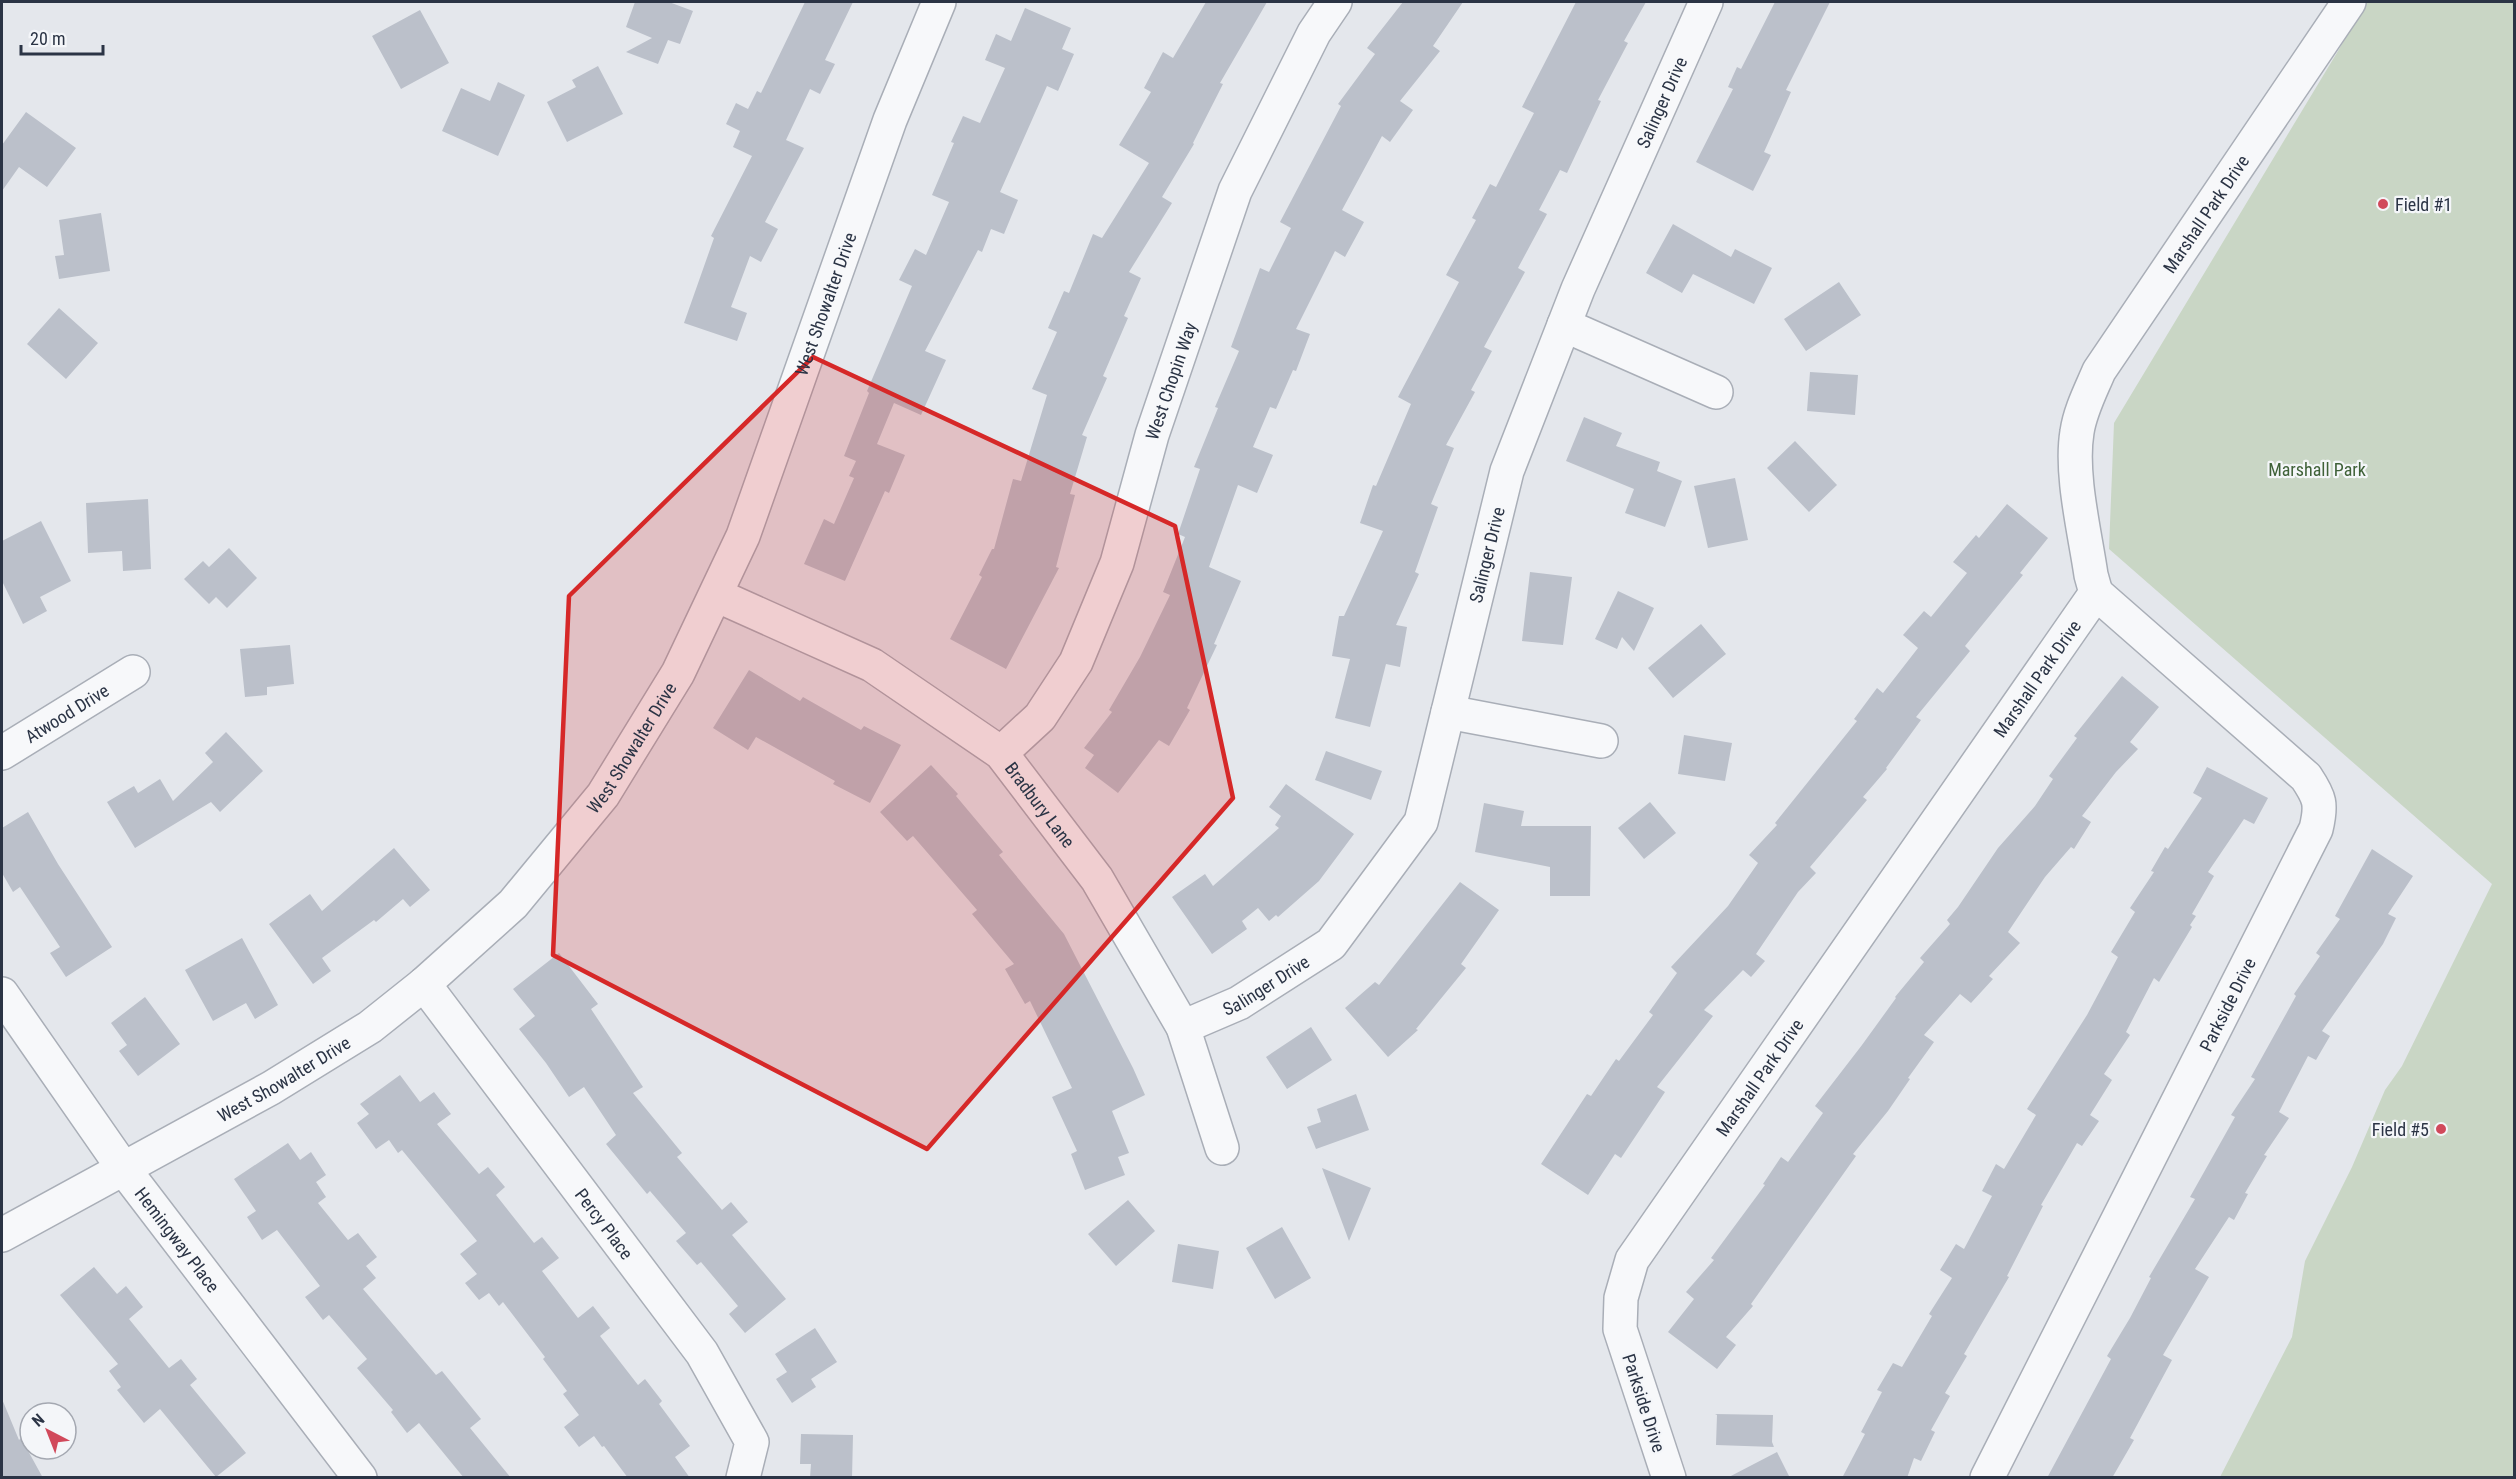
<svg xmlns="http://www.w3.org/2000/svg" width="2516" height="1479" viewBox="0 0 2516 1479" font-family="'Roboto Condensed',sans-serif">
	<rect width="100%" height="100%" fill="#e4e7ec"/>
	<path fill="#c9d6c5" d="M 2366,2 L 2514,2 L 2514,1477 L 2220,1477 L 2292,1337 L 2305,1261 L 2352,1167 L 2385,1090 L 2402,1066 L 2492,884 L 2109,549 L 2114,423 L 2338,51 Z"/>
	<path fill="#bbc0ca" d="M 635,2 L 669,2 L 693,11 L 680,44 L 668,40 L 658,64 L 626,52 L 652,38 L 626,27 Z
		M 805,2 L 853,2 L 825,60 L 835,64 L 820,94 L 810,89 L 786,140 L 804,148 L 765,222 L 778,229 L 761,262 L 750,256 L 731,307 L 747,313 L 737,341 L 684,323 L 714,238 L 711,236 L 752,156 L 733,147 L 740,131 L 726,124 L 736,103 L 748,109 L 757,91 L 761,93 Z
		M 1206,2 L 1267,2 L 1220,83 L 1223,84 L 1193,143 L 1194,144 L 1162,197 L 1172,203 L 1129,272 L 1141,278 L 1124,316 L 1128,318 L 1103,376 L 1107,378 L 1082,435 L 1087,437 L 1070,494 L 1075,495 L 1056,567 L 1059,568 L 1006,669 L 950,639 L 982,577 L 979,575 L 992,549 L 994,549 L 1013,479 L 1021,481 L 1047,395 L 1032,389 L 1057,332 L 1048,328 L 1064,291 L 1069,293 L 1093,234 L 1102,238 L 1149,163 L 1119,145 L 1151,92 L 1144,88 L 1163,52 L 1173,58 Z
		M 1403,2 L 1463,2 L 1433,46 L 1440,51 L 1400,101 L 1413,110 L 1390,142 L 1382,136 L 1342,210 L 1364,222 L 1345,257 L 1335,251 L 1296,329 L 1310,334 L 1296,371 L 1293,370 L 1276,409 L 1270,407 L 1253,447 L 1273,455 L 1257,493 L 1238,485 L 1209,567 L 1241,581 L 1214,644 L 1217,645 L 1187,708 L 1190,710 L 1169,746 L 1159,740 L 1118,793 L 1085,768 L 1094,755 L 1084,748 L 1112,712 L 1109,710 L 1140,657 L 1170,595 L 1163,592 L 1185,537 L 1178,534 L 1200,469 L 1194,467 L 1218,408 L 1215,407 L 1239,351 L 1231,347 L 1260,268 L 1269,272 L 1291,228 L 1280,222 L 1341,106 L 1338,104 L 1375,54 L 1367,48 Z
		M 1576,2 L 1646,2 L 1624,41 L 1628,43 L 1598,100 L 1601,101 L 1567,173 L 1560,170 L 1539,210 L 1547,214 L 1518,268 L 1525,272 L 1484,347 L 1492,351 L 1471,390 L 1475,392 L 1446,445 L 1454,448 L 1431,504 L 1438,507 L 1415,572 L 1419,574 L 1396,625 L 1407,627 L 1400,667 L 1386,664 L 1370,727 L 1335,718 L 1350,659 L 1332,656 L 1339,616 L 1344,616 L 1383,531 L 1360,523 L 1373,485 L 1376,486 L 1411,404 L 1398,397 L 1459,282 L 1446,275 L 1476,220 L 1472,218 L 1490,184 L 1496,187 L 1534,113 L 1522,107 Z
		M 1775,2 L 1830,2 L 1786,90 L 1791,92 L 1764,152 L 1771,155 L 1753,191 L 1696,162 L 1733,89 L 1728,87 L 1737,67 L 1741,69 Z
		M 1025,8 L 1071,28 L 1062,49 L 1074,54 L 1058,91 L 1047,86 L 1000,192 L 1018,200 L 1004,234 L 991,229 L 982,252 L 978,250 L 925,351 L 946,360 L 921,415 L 894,403 L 877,444 L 905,455 L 889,493 L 885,491 L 845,581 L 804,564 L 824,519 L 834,524 L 854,478 L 849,476 L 856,461 L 844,456 L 869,393 L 867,391 L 912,286 L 899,280 L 915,249 L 926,255 L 949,202 L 932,195 L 954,143 L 951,142 L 963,116 L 980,123 L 1005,68 L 985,60 L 996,34 L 1011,41 Z
		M 420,10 L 449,63 L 401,89 L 372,36 Z
		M 598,66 L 623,114 L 567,142 L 547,102 L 576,87 L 572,80 Z
		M 498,82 L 525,95 L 498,156 L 442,131 L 461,88 L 490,101 Z
		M 26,112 L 76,148 L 47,187 L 19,167 L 2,191 L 2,145 Z
		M 101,213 L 110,271 L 59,279 L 55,256 L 64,255 L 59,220 Z
		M 1673,224 L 1731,257 L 1735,249 L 1772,268 L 1754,304 L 1693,274 L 1682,293 L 1646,273 Z
		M 1839,282 L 1861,315 L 1806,351 L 1784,319 Z
		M 59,308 L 98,343 L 66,379 L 27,344 Z
		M 1810,372 L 1858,375 L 1855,415 L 1807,411 Z
		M 1584,417 L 1622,433 L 1616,446 L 1660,462 L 1657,471 L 1682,481 L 1665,527 L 1625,513 L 1634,489 L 1566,461 Z
		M 1795,441 L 1837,485 L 1809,512 L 1767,468 Z
		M 1735,478 L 1748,540 L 1708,548 L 1694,486 Z
		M 148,499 L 151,569 L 123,571 L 122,551 L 88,553 L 86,503 Z
		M 2007,504 L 2048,538 L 2020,573 L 2023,575 L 1965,646 L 1970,651 L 1916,717 L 1921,720 L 1886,768 L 1887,769 L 1863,797 L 1867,800 L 1810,867 L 1816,873 L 1798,892 L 1756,954 L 1765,961 L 1751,977 L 1743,970 L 1704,1010 L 1713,1016 L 1657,1087 L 1665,1092 L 1621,1158 L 1615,1154 L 1588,1195 L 1541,1164 L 1587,1094 L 1591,1096 L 1616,1059 L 1619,1061 L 1653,1015 L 1649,1012 L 1677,973 L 1671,967 L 1728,906 L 1758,863 L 1749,855 L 1777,825 L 1775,823 L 1857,721 L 1854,719 L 1877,688 L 1883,693 L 1918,648 L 1903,635 L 1924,611 L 1931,617 L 1967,573 L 1953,562 L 1976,535 L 1979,538 Z
		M 41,521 L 71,581 L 40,597 L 47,611 L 23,624 L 2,581 L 2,541 Z
		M 229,548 L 257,578 L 227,608 L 216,597 L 209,604 L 184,579 L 203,561 L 209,567 Z
		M 1530,572 L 1572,577 L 1563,645 L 1522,641 Z
		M 1618,591 L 1654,608 L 1634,651 L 1622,637 L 1617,649 L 1595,639 Z
		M 1701,624 L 1726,654 L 1673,698 L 1648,668 Z
		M 290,645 L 294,684 L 267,687 L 267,695 L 245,697 L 240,649 Z
		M 749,670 L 800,701 L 803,697 L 861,730 L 864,726 L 901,745 L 870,803 L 833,784 L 835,781 L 756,737 L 748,750 L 713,728 Z
		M 2122,676 L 2159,707 L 2130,742 L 2138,749 L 2116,772 L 2082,816 L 2091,822 L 2074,849 L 2071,847 L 2045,877 L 2008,932 L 2020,943 L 1989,976 L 1993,979 L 1971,1003 L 1960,994 L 1924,1035 L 1934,1042 L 1908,1078 L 1910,1079 L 1888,1111 L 1853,1154 L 1856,1156 L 1751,1304 L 1753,1306 L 1726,1337 L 1736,1345 L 1717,1369 L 1668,1332 L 1694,1299 L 1686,1292 L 1714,1260 L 1711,1258 L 1765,1185 L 1763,1184 L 1781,1157 L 1788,1162 L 1823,1113 L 1815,1106 L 1862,1045 L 1896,998 L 1895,997 L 1924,962 L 1920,958 L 1950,924 L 1947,920 L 1958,907 L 1998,848 L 2035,806 L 2053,779 L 2049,776 L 2077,738 L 2074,736 Z
		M 226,732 L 263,771 L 220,812 L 211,802 L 135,848 L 107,802 L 134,786 L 138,793 L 160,779 L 173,801 L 213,762 L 205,753 Z
		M 1684,735 L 1732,743 L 1725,781 L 1678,774 Z
		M 1326,751 L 1382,771 L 1371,800 L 1315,780 Z
		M 931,765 L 958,794 L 956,796 L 1003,852 L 999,855 L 1064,934 L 1133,1068 L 1145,1095 L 1112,1111 L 1129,1153 L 1118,1157 L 1125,1175 L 1085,1190 L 1071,1154 L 1077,1151 L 1052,1097 L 1072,1088 L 1030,1001 L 1025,1004 L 1005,969 L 1014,964 L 972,914 L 977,910 L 913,836 L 907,841 L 880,812 Z
		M 2207,767 L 2268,798 L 2254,824 L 2244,819 L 2208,872 L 2214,876 L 2192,914 L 2196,916 L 2190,925 L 2192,927 L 2159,982 L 2154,978 L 2126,1032 L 2130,1035 L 2104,1074 L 2112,1080 L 2090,1115 L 2099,1121 L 2082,1146 L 2077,1143 L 2041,1205 L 2043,1206 L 2007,1276 L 2009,1277 L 1964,1354 L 1967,1356 L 1945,1393 L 1950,1396 L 1931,1430 L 1935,1432 L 1921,1461 L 1914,1458 L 1907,1478 L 1842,1478 L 1865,1434 L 1861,1432 L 1882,1392 L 1877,1390 L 1893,1363 L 1902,1367 L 1932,1316 L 1929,1314 L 1952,1278 L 1940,1270 L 1956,1244 L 1964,1249 L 1992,1196 L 1982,1191 L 1996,1164 L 2004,1169 L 2036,1115 L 2027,1109 L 2087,1015 L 2118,957 L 2111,952 L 2135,912 L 2130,908 L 2154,872 L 2151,871 L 2165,847 L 2168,849 L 2202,798 L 2193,793 Z
		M 1286,784 L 1354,834 L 1319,881 L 1278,917 L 1276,915 L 1269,921 L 1258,908 L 1242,921 L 1247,929 L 1212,954 L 1172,897 L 1205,874 L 1213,886 L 1279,828 L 1275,825 L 1281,816 L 1269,807 Z
		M 1650,802 L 1676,833 L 1644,859 L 1618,828 Z
		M 1484,803 L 1524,811 L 1521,826 L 1591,826 L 1590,896 L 1550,896 L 1550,867 L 1475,852 Z
		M 28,812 L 58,864 L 112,947 L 66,977 L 50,953 L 60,947 L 20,887 L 13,892 L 2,873 L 2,828 Z
		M 394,848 L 430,890 L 410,907 L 403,899 L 376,922 L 374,920 L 322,958 L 331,971 L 313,984 L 269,924 L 310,894 L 322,911 Z
		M 2372,849 L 2413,876 L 2388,914 L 2396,918 L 2383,944 L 2322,1031 L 2330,1036 L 2316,1060 L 2308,1056 L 2279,1112 L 2289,1118 L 2264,1155 L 2267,1156 L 2245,1193 L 2248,1194 L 2234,1220 L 2229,1217 L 2195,1269 L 2209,1277 L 2163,1355 L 2172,1360 L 2130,1438 L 2134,1440 L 2112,1478 L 2047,1478 L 2111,1359 L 2107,1356 L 2130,1318 L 2151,1278 L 2149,1277 L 2195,1199 L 2190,1197 L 2235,1117 L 2231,1115 L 2255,1079 L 2251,1077 L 2296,996 L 2294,994 L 2320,956 L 2316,953 L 2340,919 L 2335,916 Z
		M 1460,882 L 1499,910 L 1461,964 L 1466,968 L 1416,1029 L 1418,1030 L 1388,1057 L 1345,1008 L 1375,982 L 1379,985 Z
		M 242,938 L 278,1005 L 255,1019 L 246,1003 L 213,1021 L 185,970 Z
		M 559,953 L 598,1004 L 591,1009 L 643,1087 L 633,1093 L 682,1153 L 677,1157 L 722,1210 L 731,1202 L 748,1222 L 732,1235 L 786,1299 L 745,1333 L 729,1314 L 738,1306 L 701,1262 L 697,1265 L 676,1241 L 686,1233 L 650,1191 L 647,1194 L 606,1144 L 616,1135 L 584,1087 L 569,1097 L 546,1063 L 519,1029 L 535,1016 L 513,989 Z
		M 145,997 L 180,1044 L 138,1076 L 119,1051 L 127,1045 L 111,1023 Z
		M 1311,1027 L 1332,1060 L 1287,1089 L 1266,1057 Z
		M 400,1075 L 420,1102 L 434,1092 L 451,1114 L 437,1124 L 479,1174 L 488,1167 L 505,1187 L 496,1195 L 534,1243 L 542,1237 L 559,1258 L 542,1271 L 578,1318 L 593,1306 L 610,1328 L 600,1336 L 638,1385 L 645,1379 L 662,1401 L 659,1404 L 690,1446 L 675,1457 L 690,1478 L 628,1478 L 604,1446 L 602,1447 L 594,1436 L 579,1447 L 564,1427 L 579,1415 L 563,1394 L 567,1391 L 543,1359 L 545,1357 L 503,1302 L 499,1306 L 489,1293 L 479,1300 L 465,1283 L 477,1274 L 460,1254 L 477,1241 L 402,1150 L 398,1153 L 389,1140 L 376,1149 L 357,1123 L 369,1114 L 360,1104 Z
		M 1356,1094 L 1369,1130 L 1316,1149 L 1307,1127 L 1321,1122 L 1317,1109 Z
		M 288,1143 L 300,1160 L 311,1152 L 326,1175 L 316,1182 L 326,1197 L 318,1203 L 348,1240 L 358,1233 L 377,1257 L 366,1266 L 376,1278 L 363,1289 L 436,1375 L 442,1371 L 481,1419 L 470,1428 L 511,1478 L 464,1478 L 419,1423 L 407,1433 L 391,1412 L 393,1410 L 357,1368 L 367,1359 L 329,1315 L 323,1320 L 305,1297 L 320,1286 L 277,1230 L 262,1240 L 247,1217 L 256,1211 L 234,1179 Z
		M 1322,1168 L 1371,1188 L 1349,1241 Z
		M 1128,1200 L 1155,1231 L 1116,1266 L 1088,1234 Z
		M 1282,1227 L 1311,1278 L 1275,1299 L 1246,1248 Z
		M 1178,1244 L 1219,1251 L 1213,1289 L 1172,1282 Z
		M 94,1267 L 117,1294 L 126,1286 L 143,1307 L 129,1319 L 169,1368 L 181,1359 L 197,1379 L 190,1385 L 246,1453 L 216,1477 L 160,1409 L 144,1423 L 117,1390 L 121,1387 L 109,1371 L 118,1364 L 60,1295 Z
		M 815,1328 L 837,1362 L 811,1379 L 816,1387 L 792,1403 L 776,1379 L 787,1372 L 775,1354 Z
		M 2,1399 L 19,1440 L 21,1438 L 43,1478 L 2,1478 Z
		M 1715,1414 L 1773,1415 L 1772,1442 L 1774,1447 L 1716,1445 L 1717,1415 Z
		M 801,1434 L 853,1435 L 852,1478 L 810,1478 L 811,1464 L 800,1464 Z
		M 1777,1452 L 1790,1478 L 1727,1478 Z"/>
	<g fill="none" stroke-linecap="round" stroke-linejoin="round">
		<defs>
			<g id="minor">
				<path d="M 1564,325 L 1716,392"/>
				<path id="s1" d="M 716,595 L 872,665 L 1001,753 L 1097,879 L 1183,1027 L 1222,1148"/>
				<path d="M 1448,712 L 1601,741"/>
				<path id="s2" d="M 2,753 L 133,672"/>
				<path id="s3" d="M 1001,753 L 1040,717 L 1076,662 L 1117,563 L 1152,435 L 1235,191 L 1314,33 L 1335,2"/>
				<path id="s4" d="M 424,984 L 702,1353 L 752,1442 L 743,1478"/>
				<path id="s5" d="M 2,994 L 123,1168 L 360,1478"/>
				<path id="s6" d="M 1183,1027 L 1239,1003 L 1331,944 L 1421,822 L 1507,471 L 1578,289 L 1706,2"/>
				<path id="s7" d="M 2,1235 L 271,1088 L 370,1027 L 424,984 L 513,904 L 603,795 L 678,673 L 743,536 L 890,120 L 939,2"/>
				<path id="s8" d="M 1669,1478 L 1620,1329 L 1621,1298 L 1632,1260 L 2096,593 L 2091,575 C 2085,533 2070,474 2077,432 C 2080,411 2091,390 2099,371 L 2349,2"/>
				<path id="s9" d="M 1987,1478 L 2316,829 C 2322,804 2320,798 2306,777 L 2096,593"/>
			</g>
		</defs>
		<use href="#minor" stroke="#a9aeb7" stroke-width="36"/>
		<use href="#minor" stroke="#f7f8fa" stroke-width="33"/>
	</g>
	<path fill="#d62828" fill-opacity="0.2" stroke="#d62828" stroke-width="4.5" stroke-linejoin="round" d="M 813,357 L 1175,526 L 1233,798 L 927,1149 L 553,955 L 569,596 Z"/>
	<g fill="#d1495b" stroke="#f4f6f9" stroke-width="2">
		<circle cx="2383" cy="204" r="6"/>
		<circle cx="2441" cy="1129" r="6"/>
	</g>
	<g text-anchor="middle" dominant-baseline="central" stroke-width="4.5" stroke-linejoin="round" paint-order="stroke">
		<g font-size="18" fill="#2b3445" stroke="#f4f6f9">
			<text stroke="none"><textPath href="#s6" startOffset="1083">Salinger Drive</textPath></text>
			<text stroke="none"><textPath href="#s8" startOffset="1458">Marshall Park Drive</textPath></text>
			<text stroke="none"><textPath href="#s7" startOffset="1294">West Showalter Drive</textPath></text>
			<text stroke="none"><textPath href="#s3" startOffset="416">West Chopin Way</textPath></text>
			<text stroke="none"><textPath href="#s6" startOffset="597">Salinger Drive</textPath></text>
			<text stroke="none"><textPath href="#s8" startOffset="936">Marshall Park Drive</textPath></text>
			<text stroke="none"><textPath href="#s2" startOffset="76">Atwood Drive</textPath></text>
			<text stroke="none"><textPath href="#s7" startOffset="808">West Showalter Drive</textPath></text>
			<text stroke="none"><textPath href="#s1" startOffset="392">Bradbury Lane</textPath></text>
			<text stroke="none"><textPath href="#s6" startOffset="93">Salinger Drive</textPath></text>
			<text stroke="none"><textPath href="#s9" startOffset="531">Parkside Drive</textPath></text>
			<text stroke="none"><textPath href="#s7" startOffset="322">West Showalter Drive</textPath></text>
			<text stroke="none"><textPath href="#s8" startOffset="450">Marshall Park Drive</textPath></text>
			<text stroke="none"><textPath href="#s4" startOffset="300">Percy Place</textPath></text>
			<text stroke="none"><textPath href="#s5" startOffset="302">Hemingway Place</textPath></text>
			<text transform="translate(1644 1403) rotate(72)">Parkside Drive</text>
		</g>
		<g font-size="18" fill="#2b3445" stroke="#f4f6f9" text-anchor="start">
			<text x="2395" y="204">Field #1</text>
			<text x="2429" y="1129" text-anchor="end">Field #5</text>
		</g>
		<g font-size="18" fill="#3f6138" stroke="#f4f6f9">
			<text x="2317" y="469">Marshall Park</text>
		</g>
	</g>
	<rect width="2516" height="1479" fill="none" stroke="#2b3445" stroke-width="6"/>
	<g transform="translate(48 1431) rotate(318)"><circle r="28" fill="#f4f6f9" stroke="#a4a8b1" stroke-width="1.5"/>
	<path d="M0-4.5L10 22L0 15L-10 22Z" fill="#d1495b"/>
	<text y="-9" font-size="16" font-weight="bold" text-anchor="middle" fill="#2b3445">N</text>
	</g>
	<path d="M21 45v9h82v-9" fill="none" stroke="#2b3445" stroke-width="3"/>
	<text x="30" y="45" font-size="18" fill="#2b3445" stroke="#f4f6f9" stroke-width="4.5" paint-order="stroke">20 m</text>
</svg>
